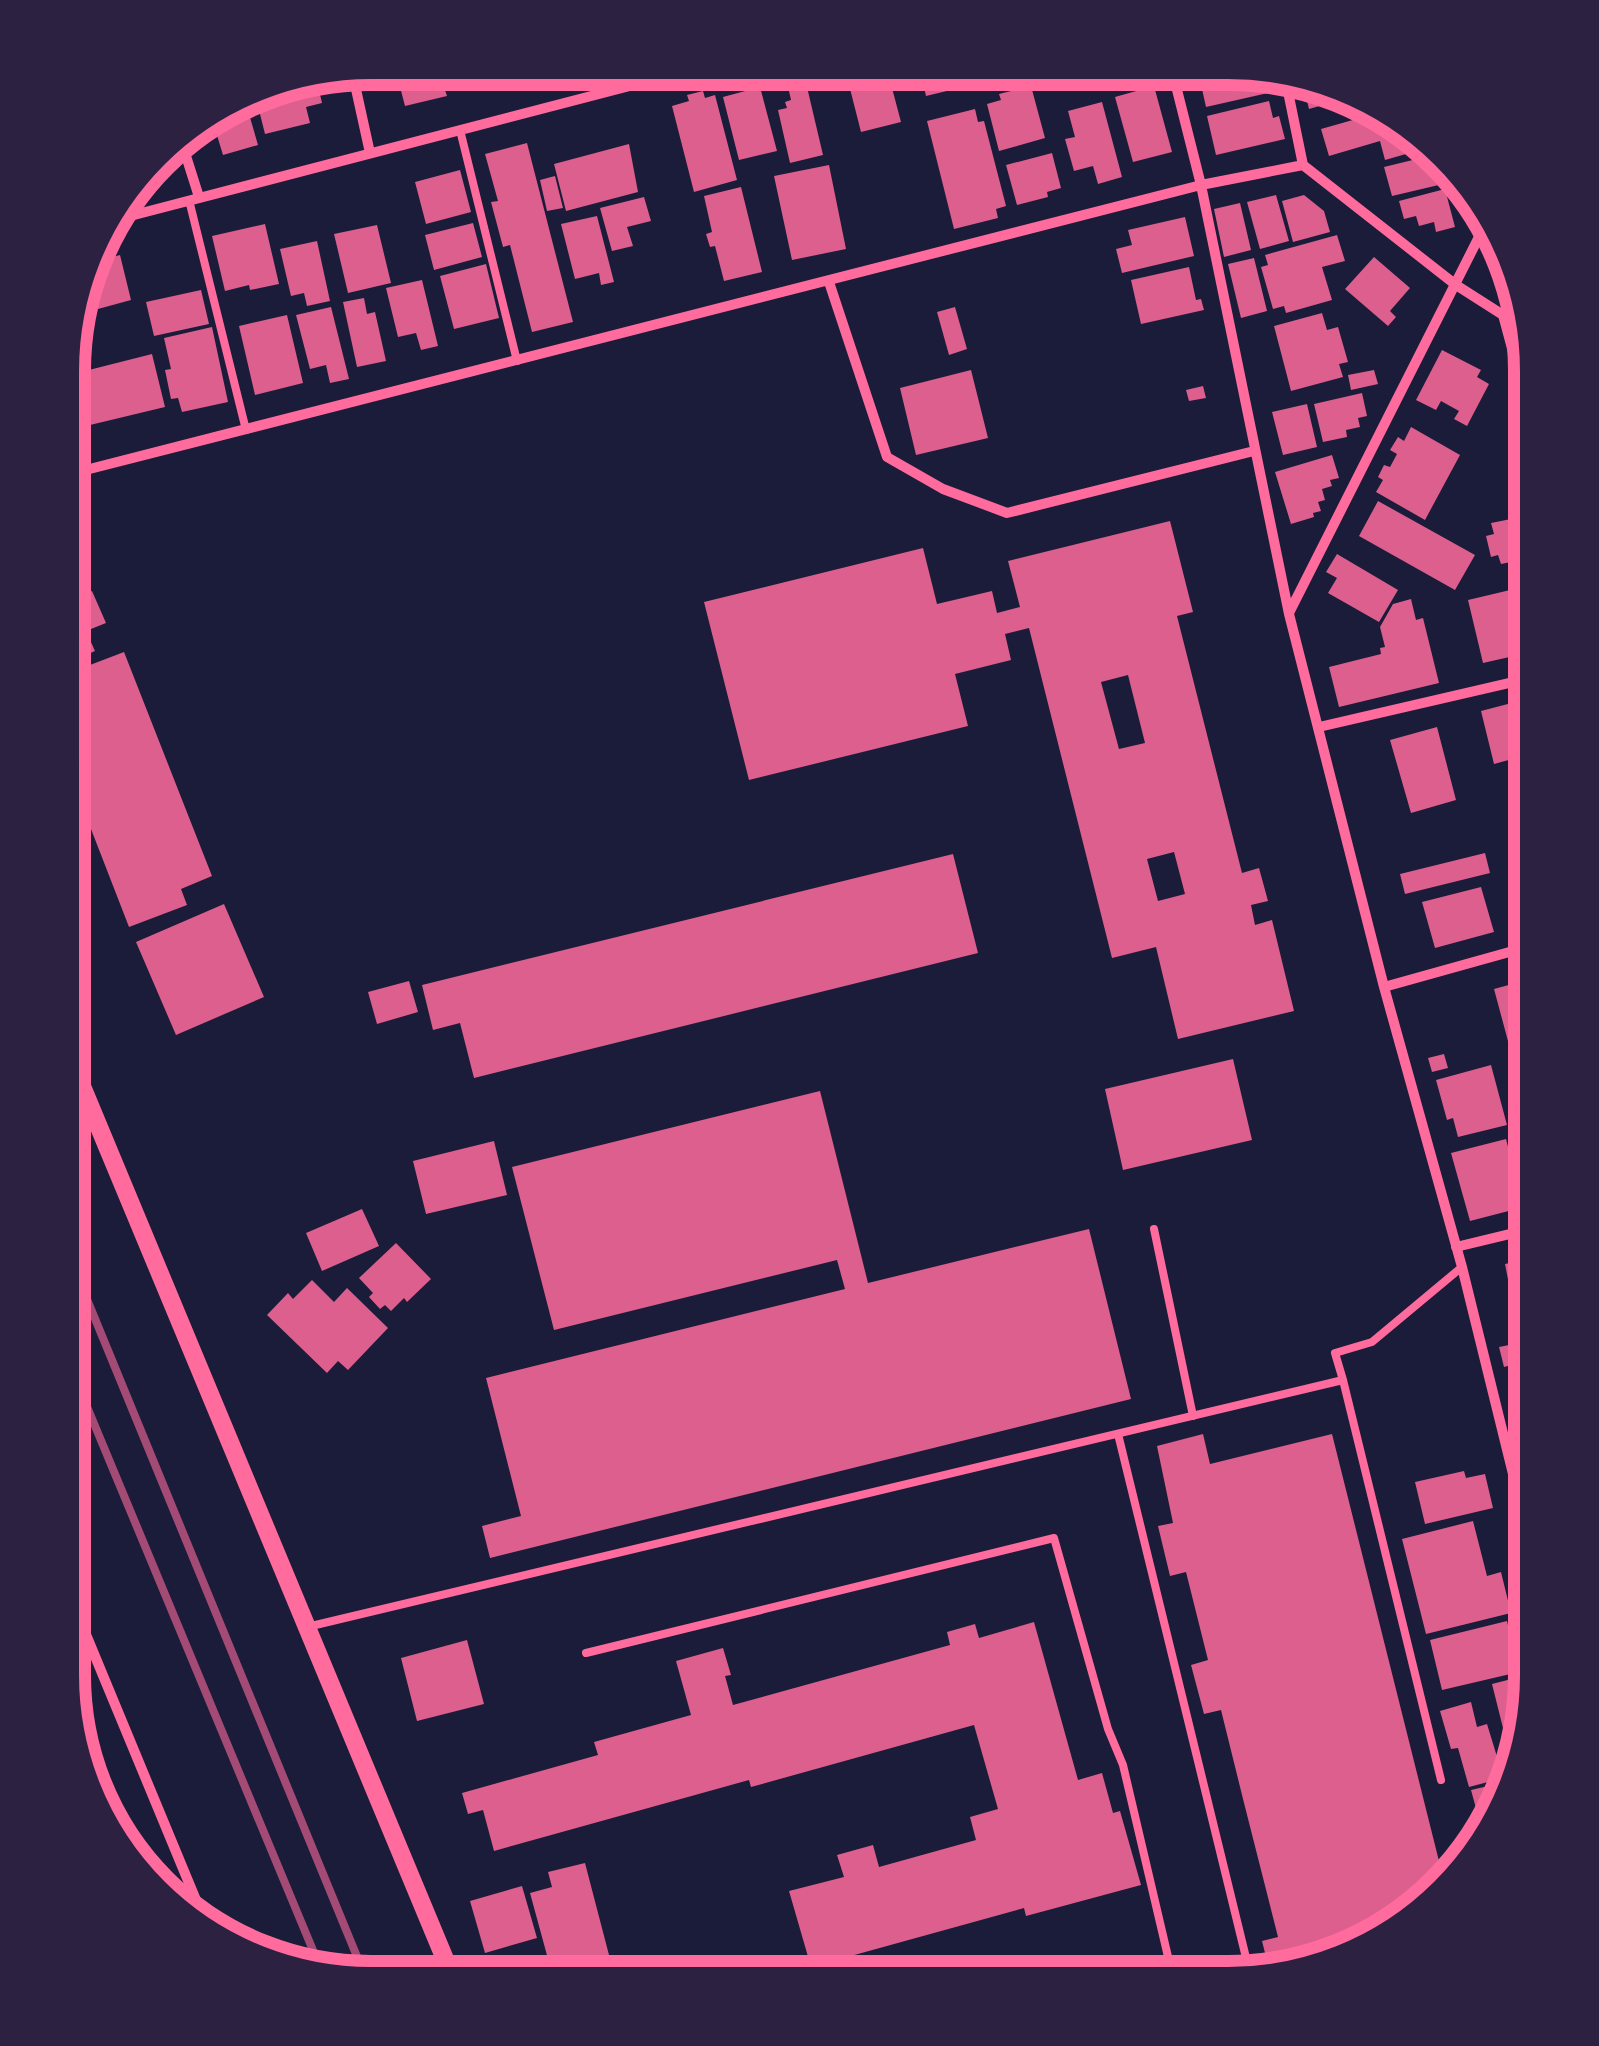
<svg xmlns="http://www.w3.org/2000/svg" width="1599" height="2046" viewBox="0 0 1599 2046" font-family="'Noto Sans',sans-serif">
	<rect width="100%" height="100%" fill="#1b1b3a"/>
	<path fill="#dd5f8e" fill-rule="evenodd" d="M 395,68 L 455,68 L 459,86 L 445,90 L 447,96 L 405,106 Z
		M 522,68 L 560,68 L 562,74 L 526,83 Z
		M 861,69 L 887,69 L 901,122 L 861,132 L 846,73 Z
		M 920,69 L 973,69 L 976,84 L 926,96 Z
		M 981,69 L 1038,69 L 1039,71 L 985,86 Z
		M 1104,70 L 1146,70 L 1148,78 L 1108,87 Z
		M 1200,70 L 1263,70 L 1268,93 L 1206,107 L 1202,89 L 1195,91 L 1190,72 Z
		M 316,77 L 322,103 L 306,107 L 310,123 L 265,134 L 255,94 L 273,84 Z
		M 1303,84 L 1341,100 L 1309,109 Z
		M 1031,86 L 1045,138 L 999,151 L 987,104 L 1001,100 L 999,94 Z
		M 1154,86 L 1172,152 L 1133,162 L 1115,97 Z
		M 760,87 L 777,151 L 739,160 L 723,97 Z
		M 807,87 L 823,155 L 790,163 L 778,110 L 787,108 L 785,102 L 791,100 L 789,91 Z
		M 703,91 L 705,98 L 715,95 L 737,180 L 694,192 L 672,106 L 689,101 L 687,95 Z
		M 245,100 L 258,145 L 223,155 L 212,119 Z
		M 1269,101 L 1273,118 L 1279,116 L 1285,139 L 1216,155 L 1207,116 Z
		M 1102,102 L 1122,177 L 1098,184 L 1093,166 L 1074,171 L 1065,139 L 1075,137 L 1068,111 Z
		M 975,109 L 978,122 L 984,121 L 1006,206 L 996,209 L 998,218 L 954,229 L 927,121 Z
		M 1374,114 L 1412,130 L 1427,148 L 1385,160 L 1380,141 L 1329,156 L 1321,129 Z
		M 527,143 L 573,322 L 532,332 L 510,245 L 503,247 L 491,202 L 498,201 L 485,154 Z
		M 629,144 L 638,192 L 566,211 L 554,164 Z
		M 1052,153 L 1061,188 L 1047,192 L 1048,197 L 1017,205 L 1006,165 Z
		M 1433,155 L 1443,184 L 1392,196 L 1384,167 Z
		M 829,165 L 846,249 L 792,260 L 774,176 Z
		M 460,170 L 471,212 L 426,224 L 415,182 Z
		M 555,176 L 563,208 L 547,211 L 540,180 Z
		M 741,187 L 762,272 L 724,281 L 715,246 L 710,247 L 706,234 L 712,232 L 704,196 Z
		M 1445,189 L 1455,227 L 1436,232 L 1434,222 L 1419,226 L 1416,216 L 1404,219 L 1399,201 Z
		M 1276,195 L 1289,241 L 1260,249 L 1247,202 Z
		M 1304,195 L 1324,211 L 1330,232 L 1293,242 L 1282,201 Z
		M 644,197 L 651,221 L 627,227 L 633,246 L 612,251 L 600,208 Z
		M 1240,203 L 1251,250 L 1224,257 L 1214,209 Z
		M 597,216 L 614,282 L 601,285 L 599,273 L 575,279 L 561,224 Z
		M 1185,217 L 1194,256 L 1122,273 L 1116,249 L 1132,245 L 1128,230 Z
		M 473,223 L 482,257 L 434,270 L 425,235 Z
		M 265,224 L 279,284 L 250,290 L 249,285 L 225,291 L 212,236 Z
		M 377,225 L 391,283 L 348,293 L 334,234 Z
		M 1337,235 L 1345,261 L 1322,267 L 1332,300 L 1286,313 L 1284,306 L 1273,309 L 1261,267 L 1268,265 L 1265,255 Z
		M 317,241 L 330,301 L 307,306 L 304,293 L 291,296 L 280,249 Z
		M 120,255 L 131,300 L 76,315 L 94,262 Z
		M 1374,257 L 1410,288 L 1390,311 L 1396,317 L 1388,326 L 1345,289 Z
		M 1254,258 L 1267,311 L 1241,318 L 1228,264 Z
		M 486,264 L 499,318 L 454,329 L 440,276 Z
		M 1189,267 L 1196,300 L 1201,299 L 1204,310 L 1141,324 L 1131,280 Z
		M 422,280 L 438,346 L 421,350 L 416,333 L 398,337 L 386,288 Z
		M 201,290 L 209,324 L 154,336 L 146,302 Z
		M 364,298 L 367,314 L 375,312 L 386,361 L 357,367 L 343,302 Z
		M 331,307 L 349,379 L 330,383 L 326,365 L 310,369 L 296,315 Z
		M 955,307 L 967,349 L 949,355 L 937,312 Z
		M 1322,313 L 1327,330 L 1338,327 L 1348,362 L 1339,364 L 1343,377 L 1291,391 L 1274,326 Z
		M 287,315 L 303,383 L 255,395 L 239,326 Z
		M 212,327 L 228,402 L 182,412 L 178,398 L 171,399 L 165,370 L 171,369 L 164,338 Z
		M 1442,350 L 1481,370 L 1477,377 L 1489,384 L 1467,426 L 1454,419 L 1459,411 L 1441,401 L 1436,410 L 1416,400 Z
		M 152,354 L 165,407 L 90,425 L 77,373 Z
		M 70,366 L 85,425 L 70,429 Z
		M 971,370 L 988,438 L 916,455 L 900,388 Z
		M 1374,370 L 1378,384 L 1351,390 L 1348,375 Z
		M 1203,386 L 1206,398 L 1189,401 L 1186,390 Z
		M 1362,393 L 1367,416 L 1358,418 L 1360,427 L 1346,430 L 1347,437 L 1323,442 L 1314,404 Z
		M 1307,404 L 1317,447 L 1283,455 L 1272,412 Z
		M 1411,427 L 1460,455 L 1425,520 L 1376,492 L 1383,480 L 1378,477 L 1384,465 L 1390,467 L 1397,454 L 1390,450 L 1398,437 L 1404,441 Z
		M 1332,455 L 1339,478 L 1330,480 L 1332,486 L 1322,489 L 1325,500 L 1318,502 L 1321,511 L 1313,513 L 1314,517 L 1291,524 L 1275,472 Z
		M 1378,501 L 1475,555 L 1455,590 L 1359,536 Z
		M 1526,516 L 1531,558 L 1501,564 L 1498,555 L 1491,557 L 1486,536 L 1494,534 L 1491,523 Z
		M 1170,521 L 1193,612 L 1177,616 L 1199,703 L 1242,873 L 1259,868 L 1268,901 L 1251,905 L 1255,925 L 1272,920 L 1294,1011 L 1178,1039 L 1156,947 L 1112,958 L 1029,628 L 1005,634 L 1011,660 L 955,674 L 968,726 L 749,780 L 704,602 L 923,548 L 937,604 L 992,591 L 997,613 L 1020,607 L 1008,561 ZM 1128,675 L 1145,743 L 1119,749 L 1101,682 ZM 1174,852 L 1185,894 L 1158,901 L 1147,859 Z
		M 1337,554 L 1398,590 L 1379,622 L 1328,593 L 1337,578 L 1326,572 Z
		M 1531,585 L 1531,652 L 1483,663 L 1468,600 Z
		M 92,591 L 106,623 L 86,631 L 95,651 L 70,662 L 70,593 L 73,599 Z
		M 1411,599 L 1416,620 L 1423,618 L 1439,683 L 1339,707 L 1329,667 L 1381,654 L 1380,648 L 1385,647 L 1380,627 L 1393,604 Z
		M 124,652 L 212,876 L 181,889 L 187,905 L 129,927 L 72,780 L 69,781 L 69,673 Z
		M 1531,698 L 1531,754 L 1494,764 L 1481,711 Z
		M 1437,727 L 1456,800 L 1411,813 L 1390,740 Z
		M 1485,853 L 1490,873 L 1405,894 L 1400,874 Z
		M 953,854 L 978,953 L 474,1078 L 460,1023 L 433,1030 L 422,985 Z
		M 1481,887 L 1494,932 L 1435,948 L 1422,902 Z
		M 224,904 L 264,997 L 176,1035 L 136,942 Z
		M 1531,979 L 1531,1051 L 1512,1056 L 1494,989 Z
		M 409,981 L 418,1012 L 377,1024 L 368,992 Z
		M 1444,1054 L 1448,1068 L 1432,1072 L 1428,1058 Z
		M 1233,1059 L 1252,1140 L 1123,1170 L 1105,1089 Z
		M 1531,1062 L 1531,1145 L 1530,1145 L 1517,1094 L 1524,1092 L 1517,1065 Z
		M 1491,1065 L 1507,1125 L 1458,1137 L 1453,1118 L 1447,1120 L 1436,1080 Z
		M 820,1091 L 868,1283 L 1089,1229 L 1131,1399 L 490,1558 L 482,1526 L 521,1516 L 486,1378 L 845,1289 L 837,1260 L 554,1330 L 512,1167 Z
		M 1506,1139 L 1524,1207 L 1470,1221 L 1451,1153 Z
		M 494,1141 L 507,1195 L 426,1214 L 413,1161 Z
		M 362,1209 L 379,1246 L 322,1271 L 306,1233 Z
		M 396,1243 L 431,1279 L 407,1302 L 404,1298 L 391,1311 L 385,1305 L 380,1309 L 369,1297 L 373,1293 L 359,1278 Z
		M 1531,1258 L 1531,1306 L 1514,1310 L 1505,1264 Z
		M 312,1280 L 334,1302 L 347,1288 L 388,1328 L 348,1370 L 338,1361 L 327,1373 L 267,1315 L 288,1293 L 293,1299 Z
		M 1531,1316 L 1531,1360 L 1504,1367 L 1499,1347 L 1514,1344 L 1508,1322 Z
		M 1203,1434 L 1210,1464 L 1332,1434 L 1443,1877 L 1363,1947 L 1269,1969 L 1262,1941 L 1278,1937 L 1243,1799 L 1221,1710 L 1204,1714 L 1191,1665 L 1208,1660 L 1186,1572 L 1170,1576 L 1158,1526 L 1173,1523 L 1157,1446 Z
		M 1464,1471 L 1466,1478 L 1485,1474 L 1493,1508 L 1425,1524 L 1415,1482 Z
		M 1473,1521 L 1487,1576 L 1501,1572 L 1511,1613 L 1426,1634 L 1402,1539 Z
		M 1507,1621 L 1519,1672 L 1442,1690 L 1430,1640 Z
		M 1034,1622 L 1078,1780 L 1102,1773 L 1113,1813 L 1120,1811 L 1141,1885 L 1026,1916 L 1024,1908 L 811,1967 L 789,1891 L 844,1877 L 837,1855 L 873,1845 L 879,1867 L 976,1840 L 970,1817 L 998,1809 L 974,1725 L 751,1787 L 749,1780 L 494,1851 L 483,1810 L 468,1814 L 462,1793 L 598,1755 L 594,1742 L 691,1715 L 676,1661 L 723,1648 L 731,1675 L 725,1676 L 733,1705 L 950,1645 L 947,1632 L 975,1624 L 979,1638 Z
		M 467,1640 L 484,1704 L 417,1721 L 401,1658 Z
		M 1531,1674 L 1531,1696 L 1509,1752 L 1492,1684 Z
		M 1471,1702 L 1477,1727 L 1487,1724 L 1498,1760 L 1507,1757 L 1508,1762 L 1503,1778 L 1469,1787 L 1458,1748 L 1451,1749 L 1440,1711 Z
		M 1501,1783 L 1488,1821 L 1480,1823 L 1471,1790 Z
		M 585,1863 L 609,1955 L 551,1970 L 530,1893 L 552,1887 L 548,1872 Z
		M 522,1886 L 537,1938 L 485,1953 L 470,1901 Z"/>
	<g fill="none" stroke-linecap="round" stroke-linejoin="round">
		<path stroke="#ff6b9d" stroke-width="8" d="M 460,130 L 517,361
			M 189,200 L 246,430
			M 1154,1229 L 1193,1416
			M 1343,1380 L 1335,1353 L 1372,1342 L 1462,1267
			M 1118,1434 L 1250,1974
			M 307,1627 L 1343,1380 L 1441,1780
			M 586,1653 L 1054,1538 L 1108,1729 L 1123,1765 L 1173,1978"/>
		<path stroke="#ff6b9d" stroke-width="10" d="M 1172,70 L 1201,185 L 1289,614 L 1384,987 L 1462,1267 L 1531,1547
			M 352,71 L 370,153
			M 1285,77 L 1303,165
			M 180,137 L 199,197
			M 107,222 L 699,68
			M 829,282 L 887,457 L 943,489 L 1007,513 L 1254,451
			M 70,474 L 1201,185 L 1303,165 L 1456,285 L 1503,315 L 1531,419
			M 1289,613 L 1487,221
			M 1319,727 L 1531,678
			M 1384,987 L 1531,946
			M 69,1114 L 91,1109
			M 1456,1247 L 1531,1229
			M 68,1591 L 208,1929"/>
		<path stroke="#ff6b9d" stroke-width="18" d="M 69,1055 L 452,1976"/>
		<path stroke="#a44b75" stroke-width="8" d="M 68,1253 L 365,1976
			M 68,1361 L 322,1972"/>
	</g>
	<path d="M0 0H1599V2046H0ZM371 85H1228A286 286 0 0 1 1514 371V1675A286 286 0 0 1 1228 1961H371A286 286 0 0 1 85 1675V371A286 286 0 0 1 371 85Z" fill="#2d2142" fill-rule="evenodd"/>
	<path fill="none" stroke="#ff6b9d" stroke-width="12" d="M371 85H1228A286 286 0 0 1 1514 371V1675A286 286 0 0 1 1228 1961H371A286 286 0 0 1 85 1675V371A286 286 0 0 1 371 85Z"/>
</svg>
